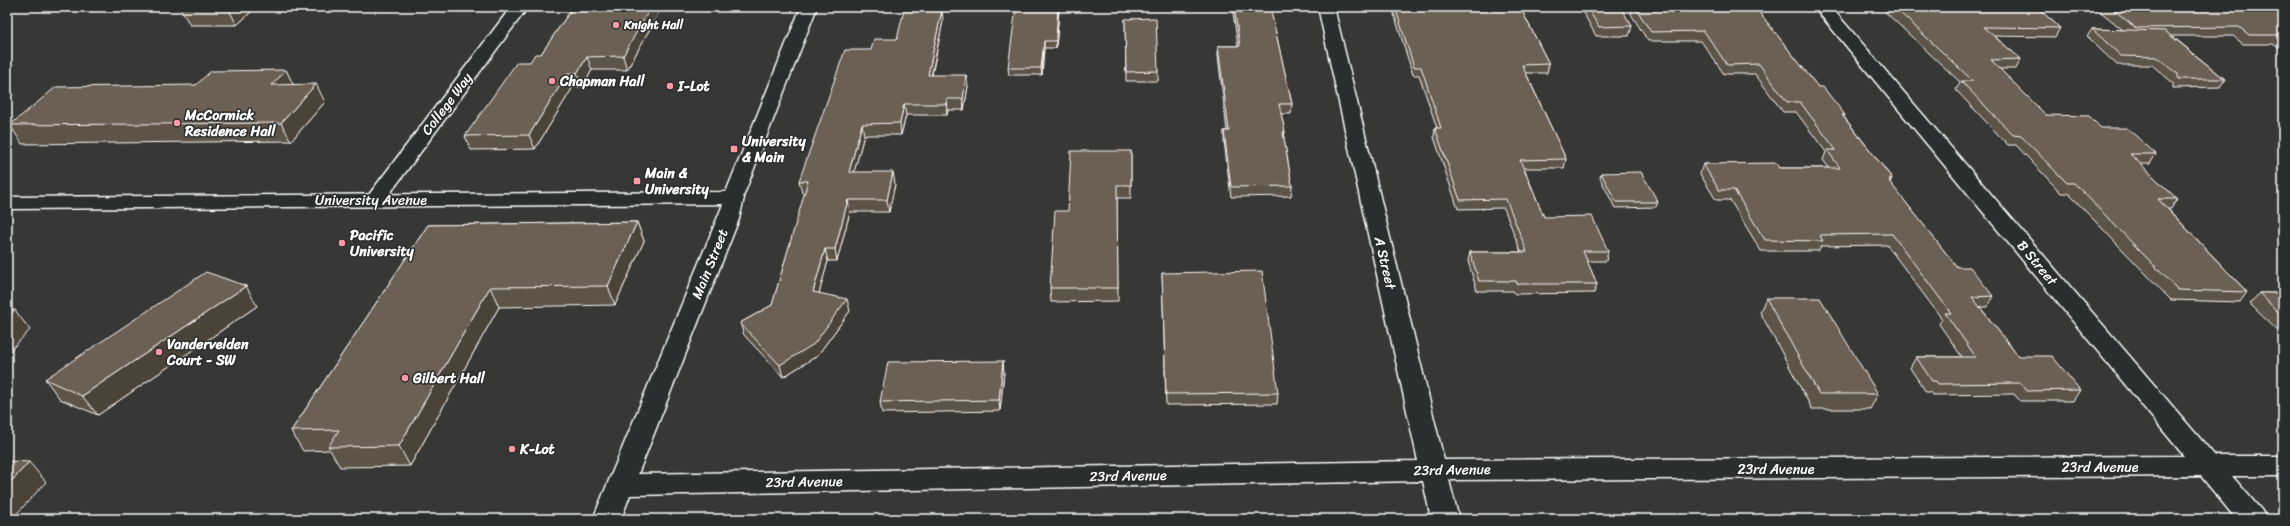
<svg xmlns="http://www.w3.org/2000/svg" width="2290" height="526" viewBox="0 0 2290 526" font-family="Sriracha,sans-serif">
	<rect width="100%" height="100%" fill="#373735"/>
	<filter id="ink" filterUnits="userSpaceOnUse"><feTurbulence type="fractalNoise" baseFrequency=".025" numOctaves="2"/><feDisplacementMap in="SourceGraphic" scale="8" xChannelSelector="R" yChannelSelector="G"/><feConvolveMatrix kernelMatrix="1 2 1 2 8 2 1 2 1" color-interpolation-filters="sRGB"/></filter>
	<g filter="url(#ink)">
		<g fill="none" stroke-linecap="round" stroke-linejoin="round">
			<defs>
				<path id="minor" d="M 511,7 L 528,7 L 382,204 L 375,206 L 368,204 L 365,200 L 368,196 Z
					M 1318,7 L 1334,7 L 1444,460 L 2184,456 L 1814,7 L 1831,7 L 2215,456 L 2283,456 L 2283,476 L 2232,476 L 2262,511 L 2266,519 L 2236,519 L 2201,476 L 1449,480 L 1459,519 L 1431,519 L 1423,481 L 630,495 L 621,519 L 593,519 L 717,219 L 727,194 L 734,192 L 741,194 L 744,198 L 739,219 L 638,474 L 1418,461 Z"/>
				<path id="tertiary" d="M 801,7 L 817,7 L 741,202 L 734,204 L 7,209 L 7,197 L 726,192 Z"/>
			</defs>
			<use href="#minor" stroke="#fff" stroke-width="3"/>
			<use href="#tertiary" stroke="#fff" stroke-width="3"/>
			<use href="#minor" fill="#2a2d2e" fill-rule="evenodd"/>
			<use href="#tertiary" fill="#2a2d2e" fill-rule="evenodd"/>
		</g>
		<path fill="#5d5247" stroke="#fff" d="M 181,7 L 256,7 L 237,25 L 190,25 L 180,8 Z
			M 573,7 L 656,7 L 658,14 L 627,70 L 592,70 L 582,87 L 573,87 L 535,149 L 471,150 L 465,136 L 530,62 L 541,54 Z
			M 1233,7 L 1270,7 L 1292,104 L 1291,114 L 1281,114 L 1285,132 L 1284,139 L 1292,186 L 1291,196 L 1231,197 L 1224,141 L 1224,131 L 1227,131 L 1218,56 L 1218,46 L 1238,46 L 1233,13 Z
			M 1395,7 L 1520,7 L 1549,64 L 1547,73 L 1526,73 L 1566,159 L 1564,168 L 1524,168 L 1544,217 L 1608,251 L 1606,261 L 1587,261 L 1597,284 L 1594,293 L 1515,294 L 1513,291 L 1477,291 L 1468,261 L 1470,252 L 1521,252 L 1504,208 L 1458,209 L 1434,137 L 1435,128 L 1437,128 L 1419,75 L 1413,75 L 1394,14 Z
			M 1584,7 L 1620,7 L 1632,26 L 1629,36 L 1596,36 L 1583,12 Z
			M 1633,7 L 1755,7 L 1818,87 L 1845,115 L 1844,117 L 1892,178 L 1890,183 L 1957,267 L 1993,296 L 1987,307 L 1980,307 L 2018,356 L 2080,390 L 2073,401 L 2020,401 L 2014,394 L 1932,395 L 1930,392 L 1926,392 L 1910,368 L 1916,357 L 1962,357 L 1939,324 L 1942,319 L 1887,245 L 1821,246 L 1819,251 L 1761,251 L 1730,200 L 1716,200 L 1700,174 L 1703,164 L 1780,168 L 1829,168 L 1823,160 L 1826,152 L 1796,112 L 1783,112 L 1755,74 L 1724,74 L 1701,41 L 1648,41 L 1631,14 Z
			M 1883,7 L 2037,7 L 2060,28 L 2055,37 L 1994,36 L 2021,59 L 2016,69 L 2000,69 L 2046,115 L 2101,128 L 2156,154 L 2150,164 L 2140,164 L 2177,199 L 2171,209 L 2168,209 L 2247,292 L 2240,302 L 2171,300 L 2068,193 L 2061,193 L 2016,145 L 2008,145 L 1956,90 L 1960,82 L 1882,9 Z
			M 2097,7 L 2283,7 L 2283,51 L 2273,44 L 2243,44 L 2233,36 L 2172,36 L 2225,79 L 2220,87 L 2173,88 L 2173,83 L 2152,65 L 2117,65 L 2087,37 L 2092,29 L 2123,30 L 2096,8 Z
			M 1059,10 L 1056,48 L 1044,48 L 1042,75 L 1009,75 L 1008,68 Z
			M 1125,19 L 1158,71 L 1158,81 L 1126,81 Z
			M 943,21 L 932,75 L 968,86 L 964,110 L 948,110 L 947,115 L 906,115 L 901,135 L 864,135 L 854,172 L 895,184 L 889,212 L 850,212 L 837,261 L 828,261 L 819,293 L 850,311 L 817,356 L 783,377 L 744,335 L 740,323 L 772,305 L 805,193 L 802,193 L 799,181 L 871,50 L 897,39 Z
			M 286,70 L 293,85 L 325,102 L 291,141 L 22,144 L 10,125 L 196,85 Z
			M 1131,151 L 1131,198 L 1117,198 L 1118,301 L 1051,302 L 1050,288 Z
			M 1601,173 L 1658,202 L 1656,207 L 1615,208 L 1600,178 Z
			M 637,222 L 644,241 L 615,305 L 499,307 L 410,466 L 340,467 L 330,450 L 303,451 L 291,431 L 428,225 Z
			M 1162,273 L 1278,393 L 1277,404 L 1166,405 Z
			M 2259,293 L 2283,293 L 2283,336 L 2250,304 Z
			M 1766,298 L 1878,394 L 1870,409 L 1812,409 L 1760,312 Z
			M 257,306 L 98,415 L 60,399 L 45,379 Z
			M 1004,372 L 1000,411 L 882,413 L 880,402 Z"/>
		<path fill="#4c4239" stroke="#fff" d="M 228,7 L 256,7 L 237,25 L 228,8 Z
			M 647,7 L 656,7 L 658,14 L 627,70 L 623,56 Z
			M 1058,7 L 1059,10 L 1056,48 L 1056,41 Z
			M 942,10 L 943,21 L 929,86 L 928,75 Z
			M 1044,41 L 1044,48 L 1042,75 L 1041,68 Z
			M 587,57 L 592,70 L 582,87 L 577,73 Z
			M 286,70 L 295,88 L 272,85 Z
			M 568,73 L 573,87 L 535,149 L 529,135 Z
			M 966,75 L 968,86 L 964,110 L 963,99 Z
			M 316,84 L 325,102 L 291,141 L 281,123 Z
			M 947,99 L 948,110 L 947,115 L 946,104 Z
			M 904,104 L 906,115 L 901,135 L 900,123 Z
			M 862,124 L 864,135 L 851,184 L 849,172 Z
			M 893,172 L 895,184 L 889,212 L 887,200 Z
			M 848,200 L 850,212 L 837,261 L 835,249 Z
			M 637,222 L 644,241 L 615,305 L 608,286 Z
			M 825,249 L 828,261 L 816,304 L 813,292 Z
			M 246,286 L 257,306 L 98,415 L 82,396 Z
			M 490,287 L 499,307 L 410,466 L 399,446 Z
			M 847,299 L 850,311 L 817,356 L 783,377 L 780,365 Z
			M 15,310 L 30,330 L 7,354 L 7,318 Z
			M 1003,361 L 1004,372 L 1000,411 L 999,400 Z
			M 29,462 L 46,482 L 12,519 L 7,519 L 7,486 Z"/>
		<path fill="#6c5f52" stroke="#fff" d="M 181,7 L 228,7 L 228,8 L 180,8 Z
			M 573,7 L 651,7 L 623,56 L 587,57 L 577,73 L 568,73 L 529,135 L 465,136 L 517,62 L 530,62 L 535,54 L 541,54 Z
			M 1016,7 L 1058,7 L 1056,41 L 1044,41 L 1041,68 L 1008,68 Z
			M 1234,7 L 1270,7 L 1292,104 L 1279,104 L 1285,132 L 1283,132 L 1292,186 L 1231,187 L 1224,131 L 1229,131 L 1218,46 L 1240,46 Z
			M 1395,7 L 1520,7 L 1549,64 L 1522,65 L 1566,159 L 1520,160 L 1544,217 L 1592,216 L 1608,251 L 1583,251 L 1597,284 L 1517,284 L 1516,281 L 1479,281 L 1470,252 L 1527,252 L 1506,199 L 1460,200 L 1435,128 L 1441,128 L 1421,67 L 1414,67 Z
			M 1587,7 L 1620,7 L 1632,26 L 1599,27 Z
			M 1635,7 L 1755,7 L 1818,87 L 1823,87 L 1845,115 L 1842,115 L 1892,178 L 1889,179 L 1891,181 L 1889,181 L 1957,267 L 1970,267 L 1993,296 L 1972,297 L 2018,356 L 2052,356 L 2080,390 L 2027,391 L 2021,383 L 1938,384 L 1936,381 L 1932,381 L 1916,357 L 1976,357 L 1945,313 L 1951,313 L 1892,234 L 1820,235 L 1823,241 L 1765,240 L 1734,190 L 1719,190 L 1703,164 L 1777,163 L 1780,168 L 1840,168 L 1827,150 L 1836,150 L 1800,102 L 1787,102 L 1759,64 L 1727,65 L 1704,31 L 1651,32 Z
			M 1894,7 L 2037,7 L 2060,28 L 1983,27 L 2021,59 L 1991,60 L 2046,115 L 2089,116 L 2101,128 L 2127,128 L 2156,154 L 2130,154 L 2177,199 L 2158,199 L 2247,292 L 2178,290 L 2074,183 L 2067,183 L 2021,136 L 2013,135 L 1961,81 L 1973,81 Z
			M 2110,7 L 2283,7 L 2283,38 L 2279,35 L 2249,35 L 2239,27 L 2136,28 Z
			M 904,10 L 942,10 L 928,75 L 966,75 L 963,99 L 947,99 L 946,104 L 904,104 L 900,123 L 862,124 L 849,172 L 893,172 L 887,200 L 848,200 L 835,249 L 825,249 L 813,292 L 847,299 L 814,344 L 780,365 L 740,323 L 772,305 L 808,181 L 799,181 L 845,50 L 871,50 L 874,39 L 897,39 Z
			M 1156,18 L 1158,71 L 1126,72 L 1125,19 Z
			M 2092,29 L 2165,31 L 2225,79 L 2178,79 L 2178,74 L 2157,57 L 2121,56 Z
			M 286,70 L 272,85 L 316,84 L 281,123 L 10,125 L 56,87 L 196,85 L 211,71 Z
			M 1071,151 L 1131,151 L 1131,185 L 1117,185 L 1118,288 L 1050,288 L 1055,211 L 1068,211 Z
			M 1641,172 L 1658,202 L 1616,202 L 1601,173 Z
			M 637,222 L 608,286 L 490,287 L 399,446 L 328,447 L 339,430 L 291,431 L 428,225 Z
			M 1262,271 L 1278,393 L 1166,394 L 1162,273 Z
			M 206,272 L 246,286 L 82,396 L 45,379 Z
			M 2259,293 L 2283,293 L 2283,317 Z
			M 1766,298 L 1820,298 L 1878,394 L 1819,394 Z
			M 7,310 L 15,310 L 7,318 Z
			M 1003,361 L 999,400 L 880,402 L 888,362 Z
			M 7,461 L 29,462 L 7,486 Z"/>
	</g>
	<g fill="#ff9aa2" stroke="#2a2d2e" stroke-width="1.5">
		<circle cx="616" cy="25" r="4"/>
		<circle cx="552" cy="81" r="4"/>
		<circle cx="670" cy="86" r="4"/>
		<circle cx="177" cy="123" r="4"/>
		<rect x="730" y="145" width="8" height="8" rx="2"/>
		<rect x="633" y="177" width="8" height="8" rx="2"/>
		<circle cx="342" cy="243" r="4"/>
		<circle cx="159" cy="352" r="4"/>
		<circle cx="405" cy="378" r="4"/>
		<circle cx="512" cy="449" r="4"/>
	</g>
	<g text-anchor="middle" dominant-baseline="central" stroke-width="3" stroke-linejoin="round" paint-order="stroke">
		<g font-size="12" font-weight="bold" fill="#fff" stroke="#2a2d2e" text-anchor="start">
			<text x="624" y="25">Knight Hall</text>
		</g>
		<g font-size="14" font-weight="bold" fill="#fff" stroke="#2a2d2e" text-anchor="start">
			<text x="560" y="81">Chapman Hall</text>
			<text x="678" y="86">I-Lot</text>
			<text x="185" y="115">McCormick<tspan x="185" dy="16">Residence Hall</tspan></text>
			<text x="742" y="141">University<tspan x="742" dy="16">&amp; Main</tspan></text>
			<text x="645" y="173">Main &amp;<tspan x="645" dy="16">University</tspan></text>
			<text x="350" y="235">Pacific<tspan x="350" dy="16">University</tspan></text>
			<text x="167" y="344">Vandervelden<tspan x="167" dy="16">Court - SW</tspan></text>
			<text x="413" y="378">Gilbert Hall</text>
			<text x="520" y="449">K-Lot</text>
		</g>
		<g font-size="14" fill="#fff" stroke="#2a2d2e">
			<text transform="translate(447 104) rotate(-53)">College Way</text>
			<text x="371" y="200">University Avenue</text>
			<text transform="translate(1385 263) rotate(77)">A Street</text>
			<text transform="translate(2037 263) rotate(50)">B Street</text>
			<text transform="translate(710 264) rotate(-68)">Main Street</text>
			<text x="2100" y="467">23rd Avenue</text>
			<text x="1776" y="469">23rd Avenue</text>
			<text transform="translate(1452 470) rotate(-1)">23rd Avenue</text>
			<text transform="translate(1128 476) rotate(-1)">23rd Avenue</text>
			<text transform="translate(804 482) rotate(-1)">23rd Avenue</text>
		</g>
	</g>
	<rect width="2290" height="526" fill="none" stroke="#2a2d2e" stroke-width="24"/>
	<rect x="12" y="12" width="2266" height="502" fill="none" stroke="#fff" stroke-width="1.5" filter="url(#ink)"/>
</svg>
